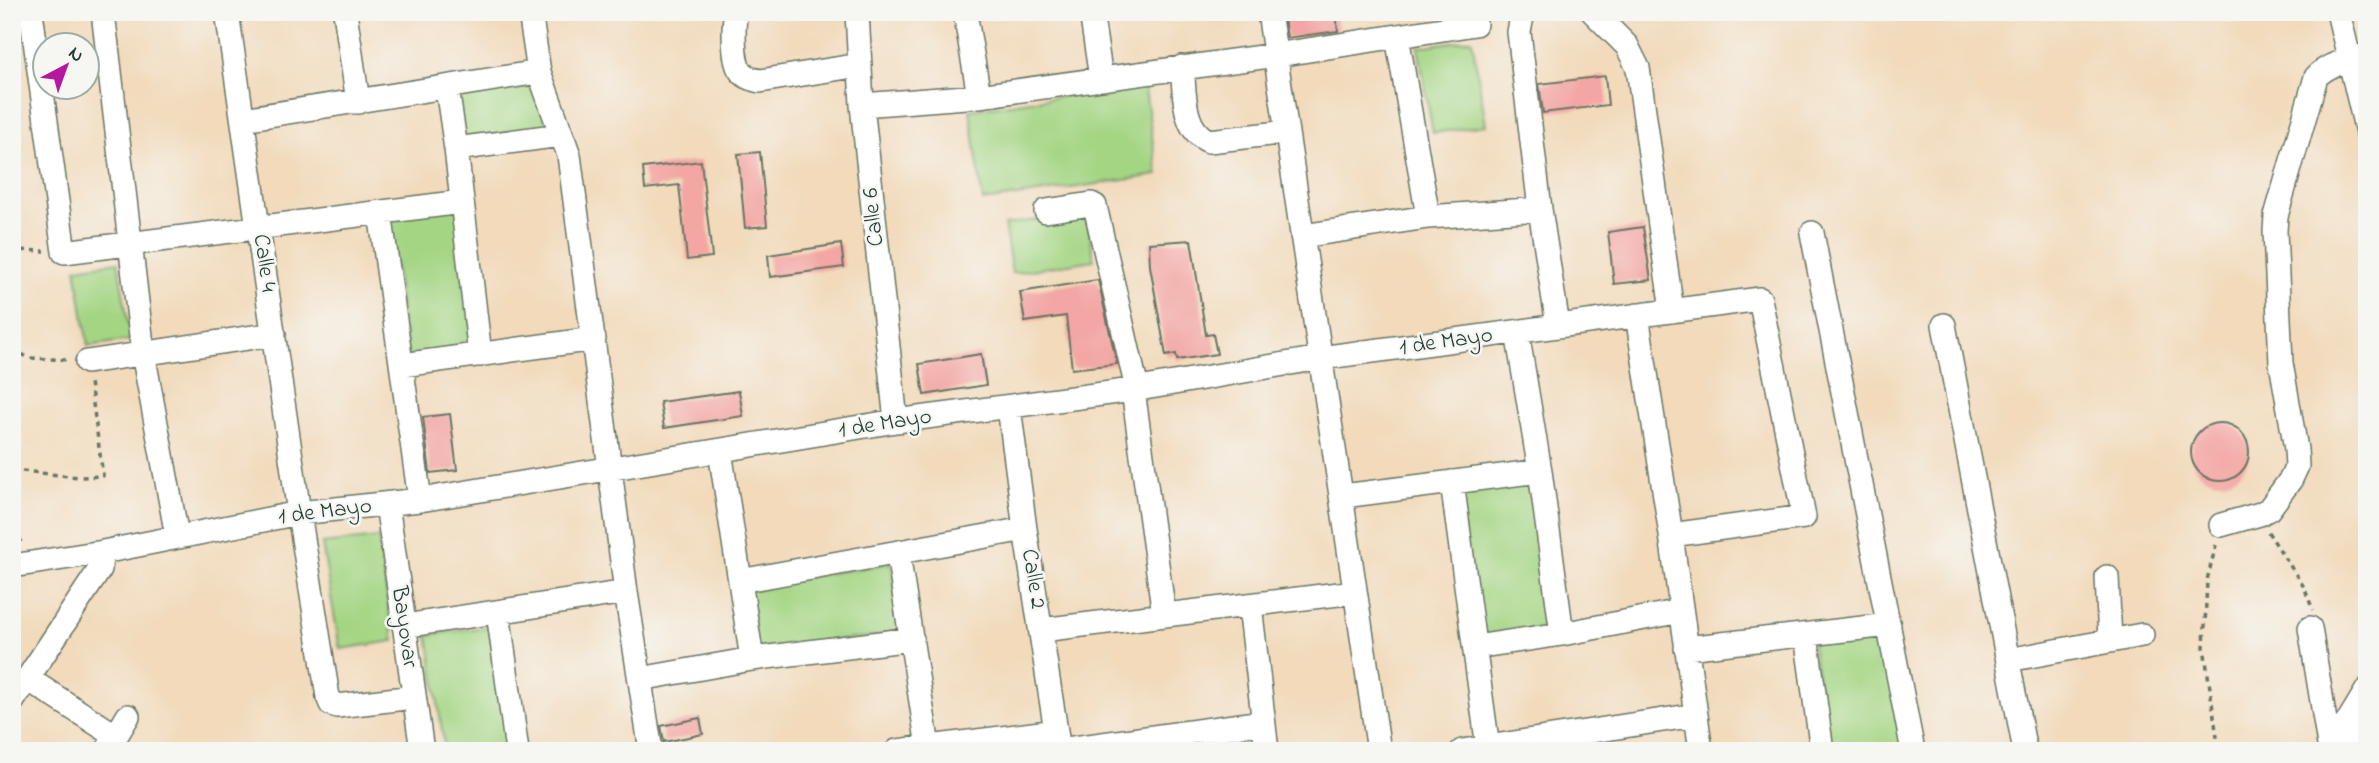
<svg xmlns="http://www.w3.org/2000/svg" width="2379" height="763" viewBox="0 0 2379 763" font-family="'Indie Flower',sans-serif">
	<rect width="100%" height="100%" fill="#f6f6f2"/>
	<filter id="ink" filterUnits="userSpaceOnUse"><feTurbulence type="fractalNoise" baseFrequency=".0143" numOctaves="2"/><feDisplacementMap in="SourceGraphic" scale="14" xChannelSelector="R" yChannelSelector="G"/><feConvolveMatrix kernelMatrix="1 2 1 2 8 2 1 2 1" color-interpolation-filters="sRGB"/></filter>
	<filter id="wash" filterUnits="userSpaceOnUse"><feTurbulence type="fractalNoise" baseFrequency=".00686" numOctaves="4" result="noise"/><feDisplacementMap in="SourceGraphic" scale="28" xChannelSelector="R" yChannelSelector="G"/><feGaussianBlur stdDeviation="1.57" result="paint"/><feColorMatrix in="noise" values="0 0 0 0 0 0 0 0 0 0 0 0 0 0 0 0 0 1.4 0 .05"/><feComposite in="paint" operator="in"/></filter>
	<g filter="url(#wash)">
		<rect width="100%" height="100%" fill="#f2dabb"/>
		<path fill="#a4d583" stroke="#62895c" stroke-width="2" d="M 1472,39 L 1486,125 L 1433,133 L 1418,47 Z
			M 1144,84 L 1158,175 L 983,201 L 970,110 Z
			M 536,85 L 548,129 L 460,143 L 459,98 Z
			M 457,206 L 475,348 L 408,358 L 388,217 Z
			M 1086,212 L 1094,260 L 1012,273 L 1004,225 Z
			M 118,262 L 131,340 L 88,346 L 76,268 Z
			M 1537,479 L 1557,626 L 1479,638 L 1458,492 Z
			M 378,538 L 394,641 L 340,649 L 322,544 Z
			M 891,563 L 903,633 L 757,650 L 748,587 Z
			M 493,626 L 511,751 L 445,751 L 428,635 Z
			M 1886,631 L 1908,751 L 1829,751 L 1812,643 Z
			M 1257,728 L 1261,751 L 1188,751 L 1187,739 Z"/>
		<g id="blocks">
			<path fill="#f3a6a3" d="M 1283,12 L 1336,12 L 1338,31 L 1287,38 Z
				M 1605,76 L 1608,105 L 1543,113 L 1539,84 Z
				M 760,152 L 767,226 L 745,228 L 738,154 Z
				M 701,161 L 712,257 L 687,260 L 679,185 L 645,189 L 643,168 Z
				M 1643,227 L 1651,280 L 1614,284 L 1608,232 Z
				M 1191,240 L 1206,335 L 1213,334 L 1217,354 L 1177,360 L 1176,354 L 1166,356 L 1150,266 L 1149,243 Z
				M 841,244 L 844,267 L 770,277 L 768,255 Z
				M 1098,280 L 1117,364 L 1072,369 L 1066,316 L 1025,322 L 1020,292 Z
				M 981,354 L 986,385 L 924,395 L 919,364 Z
				M 739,391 L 743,416 L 664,428 L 660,402 Z
				M 450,414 L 457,470 L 430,473 L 423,417 Z
				M2191 452a29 29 0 1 1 58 0a29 29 0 1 1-58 0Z
				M 700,718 L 703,734 L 664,742 L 661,726 Z"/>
		</g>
	</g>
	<g filter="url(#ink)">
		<use href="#blocks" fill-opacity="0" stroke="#697463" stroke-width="2"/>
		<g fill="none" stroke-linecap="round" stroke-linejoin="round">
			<defs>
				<path id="minor" d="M 31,12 L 64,252 L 462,202
					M 103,12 L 143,353 L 177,536
					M 227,12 L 299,513 L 328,697 L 331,704 L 337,706 L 414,697
					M 345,12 L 358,102
					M 530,12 L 539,72 L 569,155 L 626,592 L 651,751
					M 736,12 C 733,25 733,61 740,70 C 746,78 752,79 760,81 L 860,65
					M 857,12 L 862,105 L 896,421
					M 965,12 L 979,96
					M 1091,12 L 1101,78
					M 1269,12 L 1379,751
					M 1523,12 L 1519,32 L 1540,209
					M 1593,12 L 1627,46 L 1638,68 L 1672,311
					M 2338,12 L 2367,132
					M 1397,36 L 1428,217
					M 1182,67 C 1185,93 1182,130 1209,141 L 1287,132
					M 447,88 L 456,149 L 480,355
					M 862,105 L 979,96 L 1276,55 L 1475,24
					M 243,119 L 539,72
					M 456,149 L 561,135
					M 1046,211 L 1091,204 L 1095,206 L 1137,389
					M 380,212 L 420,500
					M 1812,233 L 1913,751
					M 1302,236 L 1428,217 L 1540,209 L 1558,326
					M 1637,315 L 1671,535 L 1701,751
					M 1944,325 L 2025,751
					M 1517,332 L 1540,471 L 1562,634
					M 87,362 L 274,334
					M 402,365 L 594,339
					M 1133,390 L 1164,615
					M 1009,407 L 1025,529 L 1059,751
					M 720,451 L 752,659
					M 1452,482 L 1488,748
					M 1343,496 L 1540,471
					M 387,504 L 422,751
					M 2221,525 L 2260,514 L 2269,509 L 2291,479 L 2297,466 L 2296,449 L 2281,363 L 2275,231 L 2276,216 L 2316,77 C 2328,64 2350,59 2367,55
					M 898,554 L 928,747
					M 12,566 L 103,552 L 299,513 L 420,500 L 896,421 L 1133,390 L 1320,358 L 1760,299 L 1804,517 L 1671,535
					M 2107,577 L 2110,641
					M 740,581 L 1025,529
					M 1250,605 L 1267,751
					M 498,612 L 517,751
					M 404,626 L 626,592
					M 2310,628 L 2330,751
					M 1041,630 L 1355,592
					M 1806,635 L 1822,751
					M 1475,647 L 1562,634 L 1681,611
					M 1686,648 L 1889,625
					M 2008,660 L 2142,635
					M 28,679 L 116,736
					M 640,679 L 752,659 L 912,639
					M 12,702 L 100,569 L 103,552
					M 1059,750 L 1263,722
					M 107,751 L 128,716
					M 897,751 L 1056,731
					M 1462,751 L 1696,715
					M 2330,751 L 2367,690
					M 2348,751 L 2367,734"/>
			</defs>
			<use href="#minor" stroke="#697463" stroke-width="26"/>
			<path stroke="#697463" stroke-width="3.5" stroke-dasharray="5 5" stroke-linecap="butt" d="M 12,250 L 45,251
				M 12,351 L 31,358 L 68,360
				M 12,470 L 79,477 L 103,476 L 90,382
				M 12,508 L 21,543
				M 2268,532 L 2304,587 L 2313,610
				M 2216,545 L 2207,580 L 2204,647 L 2219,751"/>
			<use href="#minor" stroke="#fff" stroke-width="23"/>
		</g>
	</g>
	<g text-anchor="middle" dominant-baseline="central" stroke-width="5" stroke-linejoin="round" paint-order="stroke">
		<g font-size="23" fill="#1f3d34" stroke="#f6f6f2">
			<text transform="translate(874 217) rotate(-96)">Calle 6</text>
			<text transform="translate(264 263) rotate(82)">Calle 4</text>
			<text transform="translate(1446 342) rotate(-8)">1 de Mayo</text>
			<text transform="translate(885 424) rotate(-9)">1 de Mayo</text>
			<text transform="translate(325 512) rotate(-7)">1 de Mayo</text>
			<text transform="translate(1033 579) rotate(81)">Calle 2</text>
			<text transform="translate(404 627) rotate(82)">Bayovar</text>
		</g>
	</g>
	<rect width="2379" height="763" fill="none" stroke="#f6f6f2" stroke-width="42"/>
	<g transform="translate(66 66) rotate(41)"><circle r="33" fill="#f6f6f2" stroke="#a0aca6" stroke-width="2"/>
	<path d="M0-5L12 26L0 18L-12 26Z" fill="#b5179e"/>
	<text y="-10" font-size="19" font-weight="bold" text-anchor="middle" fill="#1f3d34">N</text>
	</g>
</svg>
